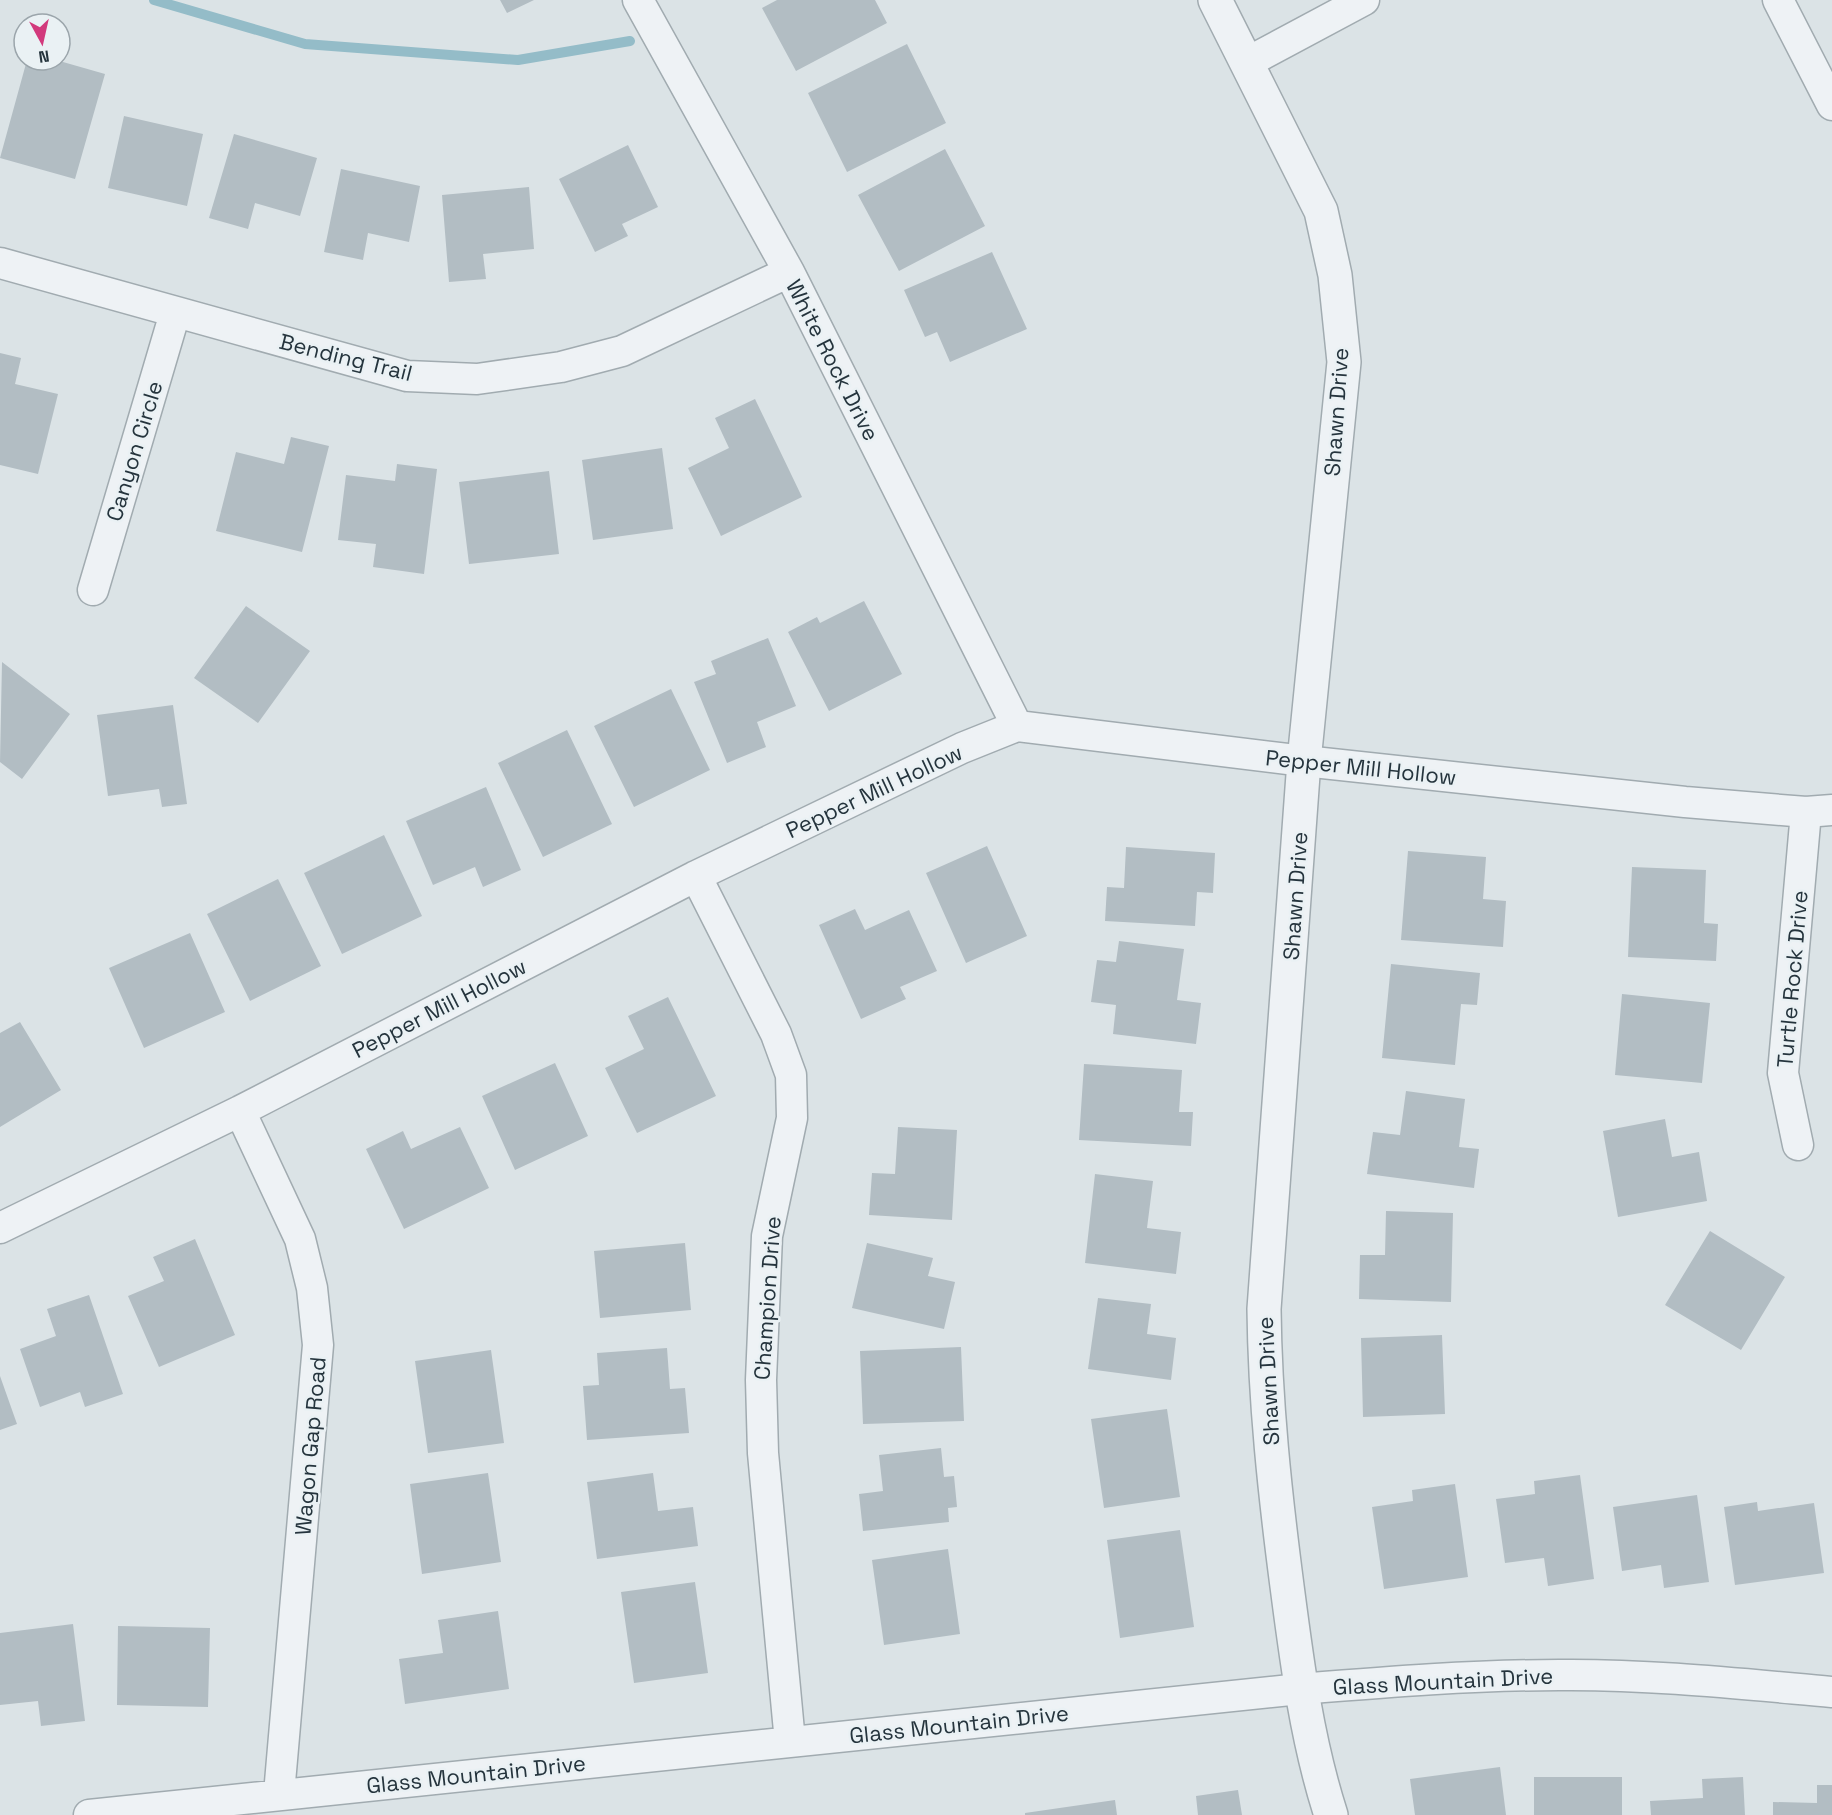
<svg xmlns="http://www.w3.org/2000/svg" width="1832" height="1815" viewBox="0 0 1832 1815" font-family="'Space Grotesk',sans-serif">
	<rect width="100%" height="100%" fill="#dbe3e6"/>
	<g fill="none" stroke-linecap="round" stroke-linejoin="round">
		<path stroke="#94bcc8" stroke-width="10" d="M 154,0 L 305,44 L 518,60 L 630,41"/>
	</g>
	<path fill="#b2bdc3" d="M 500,0 L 534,0 L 507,13 Z
		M 777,0 L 875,0 L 887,23 L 796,71 L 762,8 Z
		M 907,44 L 946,123 L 847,172 L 808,93 Z
		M 27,60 L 56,60 L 105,74 L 75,179 L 0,158 Z
		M 124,116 L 203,134 L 187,206 L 108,188 Z
		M 234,134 L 317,158 L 300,216 L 255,203 L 248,229 L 209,218 Z
		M 628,145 L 658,207 L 622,224 L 628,236 L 595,252 L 559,179 Z
		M 945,149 L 985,226 L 899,271 L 858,195 Z
		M 341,169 L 420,186 L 409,242 L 368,233 L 363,260 L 324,252 Z
		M 529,187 L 534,249 L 483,254 L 486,279 L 449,282 L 442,195 Z
		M 992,252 L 1027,329 L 950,362 L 937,332 L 925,337 L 904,290 Z
		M 0,353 L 21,358 L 15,384 L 58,394 L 38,474 L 0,465 Z
		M 755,399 L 802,497 L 721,536 L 688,468 L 729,448 L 715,418 Z
		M 291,437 L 329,446 L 302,552 L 216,531 L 236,452 L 284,464 Z
		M 662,448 L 673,529 L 593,540 L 582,460 Z
		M 397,464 L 437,469 L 424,574 L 373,567 L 376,544 L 338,540 L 346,475 L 395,481 Z
		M 549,471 L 559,554 L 469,564 L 459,482 Z
		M 864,601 L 902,674 L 829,711 L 788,632 L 817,617 L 820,623 Z
		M 246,606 L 310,651 L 258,723 L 194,678 Z
		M 768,638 L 796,706 L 757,722 L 766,747 L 727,763 L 694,682 L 716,674 L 711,661 Z
		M 2,662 L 70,714 L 22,779 L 0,762 Z
		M 671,689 L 710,770 L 634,807 L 594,726 Z
		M 173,705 L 187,804 L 162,807 L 159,789 L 108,796 L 97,715 Z
		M 567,730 L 612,824 L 543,857 L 498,763 Z
		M 486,787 L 521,870 L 483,887 L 475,867 L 433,885 L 406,821 Z
		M 384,835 L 422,916 L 342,954 L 304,873 Z
		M 987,846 L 1027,936 L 966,963 L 926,873 Z
		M 1126,847 L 1215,853 L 1213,893 L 1197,892 L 1195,926 L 1105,921 L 1107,887 L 1124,888 Z
		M 1408,851 L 1486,857 L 1483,899 L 1506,901 L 1503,947 L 1401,940 Z
		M 1632,867 L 1706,870 L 1704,923 L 1718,924 L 1716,961 L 1628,957 Z
		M 278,879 L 321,966 L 250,1001 L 207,914 Z
		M 855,909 L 865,930 L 909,910 L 937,971 L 900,987 L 906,999 L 861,1019 L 819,925 Z
		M 190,933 L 225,1012 L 144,1048 L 109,968 Z
		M 1119,941 L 1184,949 L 1177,1000 L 1201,1003 L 1196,1044 L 1113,1034 L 1116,1005 L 1091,1002 L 1097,960 L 1116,962 Z
		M 1391,964 L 1480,973 L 1477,1005 L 1461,1004 L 1455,1065 L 1382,1058 Z
		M 1622,994 L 1710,1003 L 1702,1083 L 1615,1075 Z
		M 668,997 L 716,1096 L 637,1133 L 605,1068 L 644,1049 L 628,1016 Z
		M 20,1022 L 61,1090 L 0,1127 L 0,1033 Z
		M 555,1063 L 588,1136 L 515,1170 L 482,1096 Z
		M 1084,1064 L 1182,1070 L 1179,1112 L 1193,1112 L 1191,1146 L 1079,1140 Z
		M 1406,1091 L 1465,1099 L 1459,1147 L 1479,1149 L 1474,1188 L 1367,1174 L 1373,1132 L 1400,1135 Z
		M 1665,1119 L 1672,1157 L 1699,1152 L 1707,1201 L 1618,1217 L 1603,1131 Z
		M 460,1127 L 489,1188 L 404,1229 L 366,1149 L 403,1131 L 411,1149 Z
		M 898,1127 L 957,1130 L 952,1220 L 869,1215 L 872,1173 L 895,1174 Z
		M 1095,1174 L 1153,1181 L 1147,1228 L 1181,1232 L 1176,1274 L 1085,1263 Z
		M 1386,1211 L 1453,1213 L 1451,1302 L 1359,1299 L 1360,1255 L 1385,1255 Z
		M 1710,1231 L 1785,1277 L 1741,1350 L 1665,1305 Z
		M 195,1239 L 235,1335 L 159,1367 L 128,1296 L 164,1281 L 153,1257 Z
		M 685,1243 L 691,1310 L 600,1318 L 594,1251 Z
		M 867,1243 L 933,1258 L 928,1276 L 955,1282 L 944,1329 L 852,1308 Z
		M 89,1295 L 123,1394 L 85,1407 L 80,1392 L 40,1407 L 20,1349 L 56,1336 L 47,1309 Z
		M 1098,1298 L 1151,1304 L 1147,1334 L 1176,1338 L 1171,1380 L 1088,1369 Z
		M 1442,1335 L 1445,1414 L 1363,1417 L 1361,1338 Z
		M 961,1347 L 964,1421 L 863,1424 L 860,1351 Z
		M 667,1348 L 670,1389 L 685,1388 L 689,1433 L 587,1440 L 583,1386 L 599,1385 L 597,1353 Z
		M 491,1350 L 504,1443 L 428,1453 L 415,1361 Z
		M 0,1376 L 17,1424 L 0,1430 Z
		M 1167,1409 L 1180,1497 L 1104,1508 L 1091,1419 Z
		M 941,1448 L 944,1477 L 954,1476 L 957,1507 L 948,1508 L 949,1522 L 863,1531 L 859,1494 L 883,1491 L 879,1455 Z
		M 488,1473 L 501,1562 L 422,1574 L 410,1484 Z
		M 653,1473 L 658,1511 L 693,1507 L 698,1546 L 597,1559 L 587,1482 Z
		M 1580,1475 L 1594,1579 L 1548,1586 L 1544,1558 L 1505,1563 L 1496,1499 L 1535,1494 L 1534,1481 Z
		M 1455,1484 L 1468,1577 L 1384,1589 L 1372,1507 L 1413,1501 L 1412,1490 Z
		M 1697,1495 L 1709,1582 L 1664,1588 L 1661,1565 L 1622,1571 L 1613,1507 Z
		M 1757,1502 L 1758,1511 L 1814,1503 L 1824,1573 L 1735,1585 L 1724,1507 Z
		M 1180,1530 L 1194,1627 L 1120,1638 L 1107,1540 Z
		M 948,1549 L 960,1634 L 884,1645 L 872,1560 Z
		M 695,1582 L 708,1673 L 634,1683 L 621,1592 Z
		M 498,1611 L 509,1689 L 405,1704 L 399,1659 L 443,1653 L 438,1620 Z
		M 73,1624 L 85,1721 L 41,1726 L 38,1701 L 0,1705 L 0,1633 Z
		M 118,1626 L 210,1628 L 208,1707 L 117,1705 Z
		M 1500,1767 L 1506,1815 L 1415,1815 L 1410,1779 Z
		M 1534,1777 L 1622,1777 L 1622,1815 L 1534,1815 Z
		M 1743,1777 L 1745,1815 L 1651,1815 L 1650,1801 L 1703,1798 L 1702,1779 Z
		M 1817,1785 L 1832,1785 L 1832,1815 L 1773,1815 L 1773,1802 L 1817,1803 Z
		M 1238,1790 L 1242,1815 L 1198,1815 L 1196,1796 Z
		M 1115,1800 L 1117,1815 L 1025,1815 L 1025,1813 Z"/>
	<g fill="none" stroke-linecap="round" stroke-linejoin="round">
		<defs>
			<path id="minor" d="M 638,0 L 789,272 L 1017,726
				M 1778,0 L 1832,105
				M 1248,62 L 1364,0
				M 0,263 L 407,376 L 477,379 L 561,367 L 622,351 L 789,272
				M 93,590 L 175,313
				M 696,876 L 776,1034 L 791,1075 L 792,1118 L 767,1236 L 761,1380 L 763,1453 L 790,1742
				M 240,1111 L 300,1239 L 312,1288 L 318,1345 L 279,1794
				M 1798,1145 L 1783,1073 L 1806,812
				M 0,1228 L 240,1111 L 696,876 L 962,748 L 1017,726 L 1304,761 L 1685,802 L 1806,812 L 1832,810
				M 89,1815 L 1300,1689 C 1387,1682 1473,1675 1559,1675 C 1650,1674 1742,1684 1832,1692"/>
			<path id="tertiary" d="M 1215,0 L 1321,211 L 1335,275 L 1344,362 L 1304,761 L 1264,1309 C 1265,1402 1275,1494 1287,1586 C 1297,1663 1307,1741 1331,1815"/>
		</defs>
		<use href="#minor" stroke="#a1abb0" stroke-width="33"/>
		<use href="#tertiary" stroke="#a1abb0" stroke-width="36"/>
		<use href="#minor" stroke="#eef2f5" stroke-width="30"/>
		<use href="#tertiary" stroke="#eef2f5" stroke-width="33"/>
	</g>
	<g text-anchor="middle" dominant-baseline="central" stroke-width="5" stroke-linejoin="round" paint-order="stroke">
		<g font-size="22" fill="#25343d" stroke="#eaf1f4">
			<text transform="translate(346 357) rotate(14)">Bending Trail</text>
			<text transform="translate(833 360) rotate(63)">White Rock Drive</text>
			<text transform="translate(1336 412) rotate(-86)">Shawn Drive</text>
			<text transform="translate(134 451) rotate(-73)">Canyon Circle</text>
			<text transform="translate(1361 767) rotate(6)">Pepper Mill Hollow</text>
			<text transform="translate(874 791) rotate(-25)">Pepper Mill Hollow</text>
			<text transform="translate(1295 896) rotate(-86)">Shawn Drive</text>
			<text transform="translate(1792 979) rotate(-85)">Turtle Rock Drive</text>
			<text transform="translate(439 1008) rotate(-27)">Pepper Mill Hollow</text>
			<text transform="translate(767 1298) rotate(-86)">Champion Drive</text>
			<text transform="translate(1268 1381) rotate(-93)">Shawn Drive</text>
			<text transform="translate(310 1446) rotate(-85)">Wagon Gap Road</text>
			<text transform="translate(1443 1681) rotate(-3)">Glass Mountain Drive</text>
			<text transform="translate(959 1724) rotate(-6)">Glass Mountain Drive</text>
			<text transform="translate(476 1774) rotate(-6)">Glass Mountain Drive</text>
		</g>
	</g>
	<g transform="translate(42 42) rotate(172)"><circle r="28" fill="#eaf1f4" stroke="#9ba5ab" stroke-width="1.5"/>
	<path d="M0-4.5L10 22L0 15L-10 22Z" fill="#d2397c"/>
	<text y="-9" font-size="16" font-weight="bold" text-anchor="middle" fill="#25343d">N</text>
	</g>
</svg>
